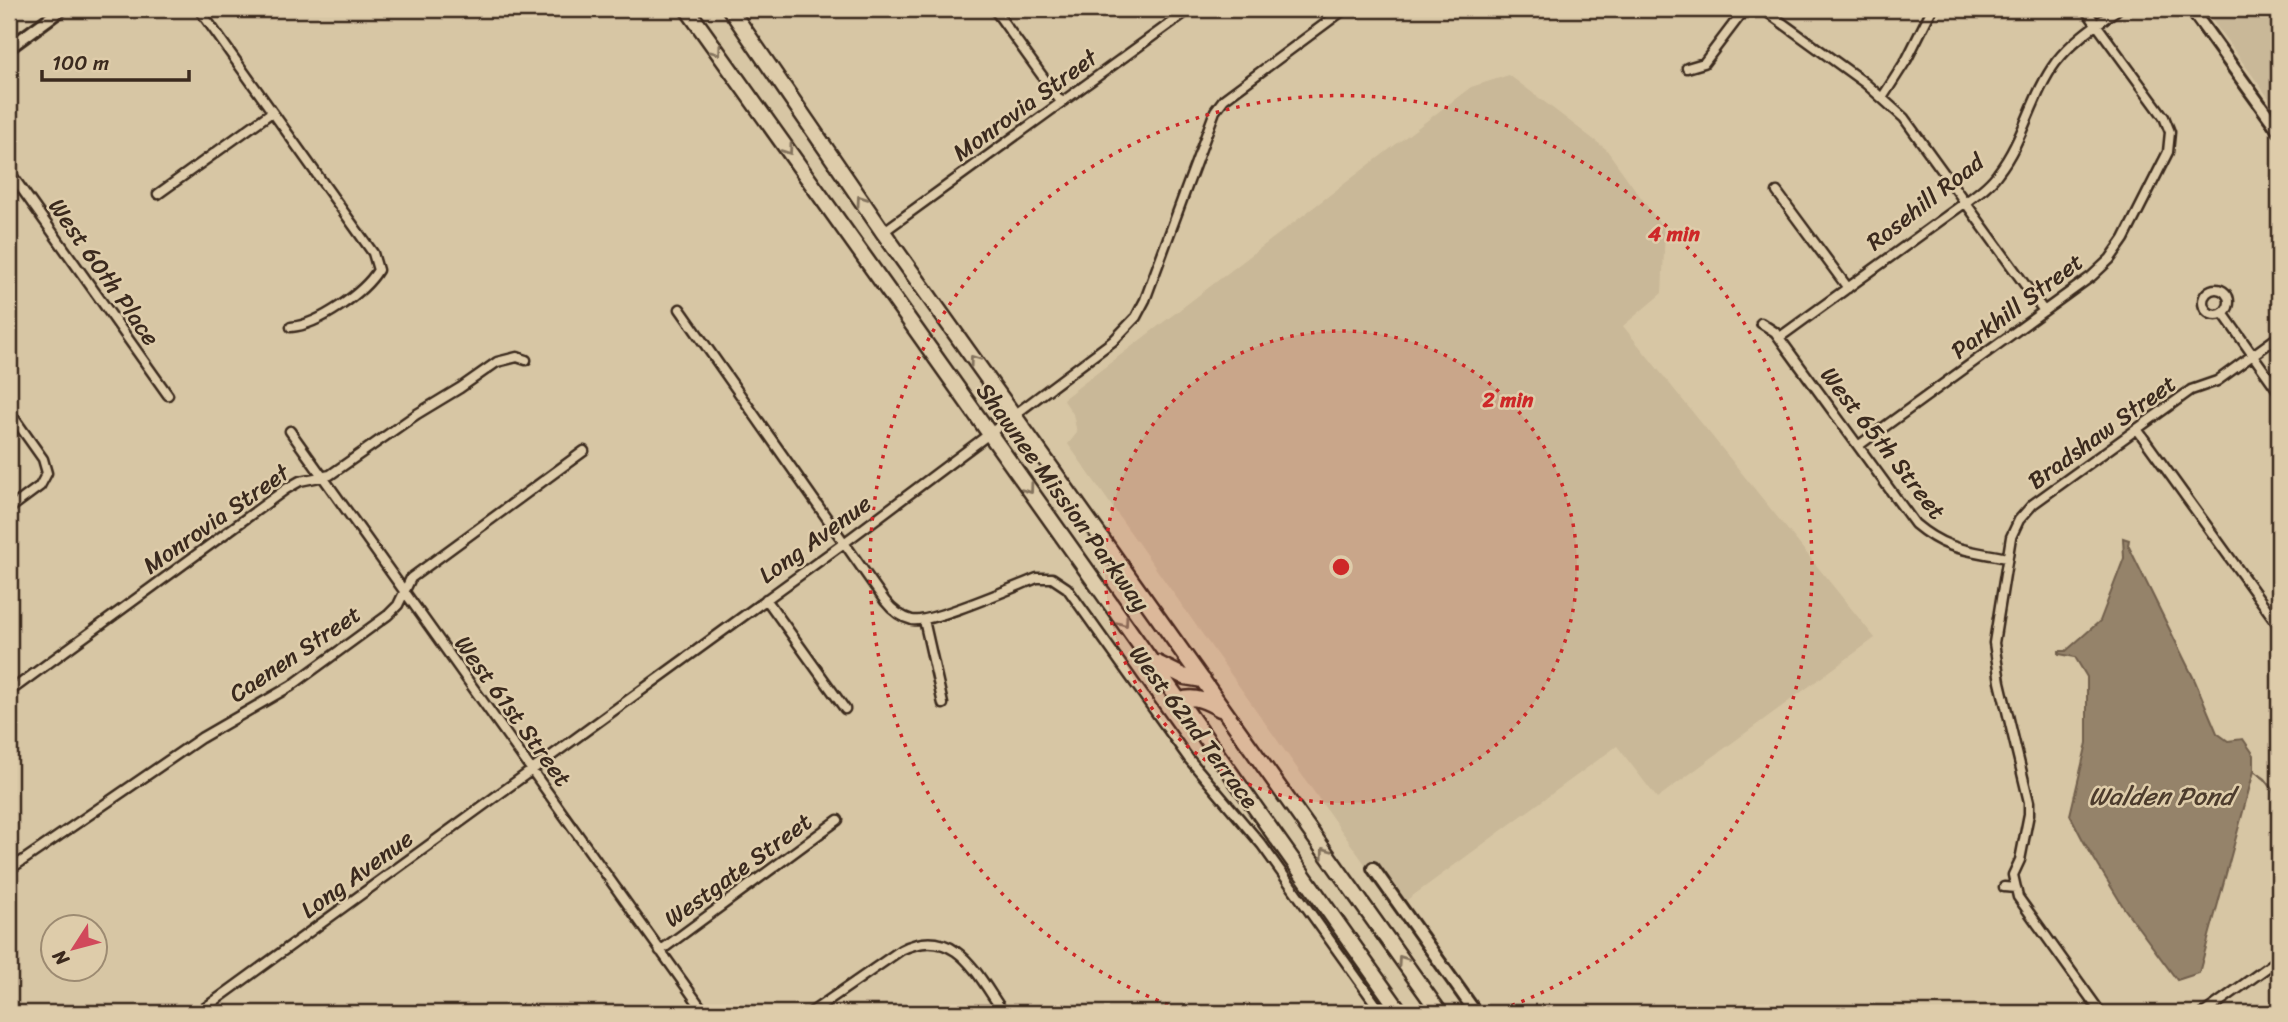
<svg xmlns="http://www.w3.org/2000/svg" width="2288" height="1022" viewBox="0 0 2288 1022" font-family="Sriracha,sans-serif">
	<rect width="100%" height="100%" fill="#d7c6a4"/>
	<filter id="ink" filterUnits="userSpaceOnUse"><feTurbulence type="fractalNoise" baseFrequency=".0143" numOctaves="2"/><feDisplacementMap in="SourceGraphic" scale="14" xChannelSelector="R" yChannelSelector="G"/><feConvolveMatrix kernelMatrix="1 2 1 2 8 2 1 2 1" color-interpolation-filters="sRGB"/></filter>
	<g filter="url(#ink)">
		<path fill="#c9b898" d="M 2204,9 L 2279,9 L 2279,112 Z
			M 1509,75 L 1606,149 L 1665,231 L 1662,293 L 1623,326 L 1875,638 L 1657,798 L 1617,746 L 1396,908 L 1068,444 L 1077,433 L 1073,414 L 1063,399 L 1471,87 Z"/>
		<path fill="#95836b" stroke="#715f4c" stroke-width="2" d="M 2123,538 L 2129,540 L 2128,545 L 2195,681 L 2217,733 L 2228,741 L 2243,739 L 2254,755 L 2254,771 L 2199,973 L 2177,980 L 2124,908 L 2084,842 L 2070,815 L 2087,743 L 2087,677 L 2075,657 L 2059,654 L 2059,651 L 2066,651 L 2100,621 L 2124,558 Z"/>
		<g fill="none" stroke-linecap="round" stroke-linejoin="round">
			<path stroke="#715f4c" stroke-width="2.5" d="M 2254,771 L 2265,779 L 2279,797"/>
			<defs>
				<path id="street" d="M 199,9 L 373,253 L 378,270 C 364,293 318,325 291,327
					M 994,9 L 1061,102
					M 1763,9 L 1865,83 L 1904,118 L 2044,311
					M 1687,68 L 1704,63 L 1745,9
					M 1882,98 L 1907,59 L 1932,9
					M 9,171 L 168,395
					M 1777,192 L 1848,288
					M 158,194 L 272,112
					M 883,232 L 1190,9
					M2203 302a13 13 0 1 1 26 0a13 13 0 1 1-26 0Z
					M 680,309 L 885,601 C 892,610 901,617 912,620 C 930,624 1014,587 1037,578 L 1052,578 L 1067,588 L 1189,759 L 1262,845 L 1382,1013
					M 2223,313 L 2279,392
					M 1761,323 L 1775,332 L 1915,524 C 1947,551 1968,550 2007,558
					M 1780,337 L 1966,202 C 1977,194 1990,185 1998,173 C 2024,140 2031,96 2056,62 C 2073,40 2096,25 2118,9
					M 9,411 L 43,459 L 47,473 L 40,486 L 9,509
					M 2137,429 L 2279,626
					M 290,431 L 705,1013
					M 1858,446 L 2092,276 L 2110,259 L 2124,239 L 2168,152 L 2170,132 L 2164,117 L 2085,9
					M 766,599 L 845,709
					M 924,620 L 943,704
					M 9,692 L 286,489 L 300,481 L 330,475 L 417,414 L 460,388 L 497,362 L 517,357 L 526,360
					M 9,870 L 201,738 L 291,686 L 388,615 L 398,605 L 411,578 L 584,451
					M 2004,887 L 2016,888
					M 660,951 L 838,820
					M 198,1013 L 844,543 L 1113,341 L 1136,317 L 1145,300 L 1215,111 L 1224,99 L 1345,9
					M 810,1013 L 901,950 C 956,923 977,975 1004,1013
					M 2101,1013 L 2018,897 L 2013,875 L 2020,860 L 2029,814 L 2029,802 L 2000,682 L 1994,643 L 2011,537 L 2019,520 L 2033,504 L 2191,390 L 2217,381 L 2279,336
					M 2204,1013 L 2279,959"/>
				<path id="secondary" d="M 2191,9 L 2279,131
					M 9,48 L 62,9
					M 1373,868 L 1476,1013
					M 703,1013 L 704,1012"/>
				<path id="highway" d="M 687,9 C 926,343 1164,678 1401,1013
					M 730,9 L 883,232 L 1440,1013
					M 1157,663 L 1185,677 L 1203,680
					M 1181,700 C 1195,695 1208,702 1220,709"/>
			</defs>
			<use href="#street" stroke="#3b2a1e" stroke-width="13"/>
			<use href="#secondary" stroke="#3b2a1e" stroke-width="16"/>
			<use href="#highway" stroke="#3b2a1e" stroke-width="19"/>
			<use href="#street" stroke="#deccaa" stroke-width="8"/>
			<use href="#secondary" stroke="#deccaa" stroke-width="10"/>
			<use href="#highway" stroke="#deccaa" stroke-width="14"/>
		</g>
		<defs><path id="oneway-chevron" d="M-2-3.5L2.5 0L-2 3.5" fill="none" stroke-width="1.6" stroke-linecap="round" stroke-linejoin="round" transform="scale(1.75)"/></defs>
		<g stroke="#84735d">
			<use href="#oneway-chevron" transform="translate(717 51) rotate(54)"/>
			<use href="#oneway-chevron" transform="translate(788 150) rotate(55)"/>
			<use href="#oneway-chevron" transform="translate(861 200) rotate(-125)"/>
			<use href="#oneway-chevron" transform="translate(974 360) rotate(-126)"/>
			<use href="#oneway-chevron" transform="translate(1029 489) rotate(54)"/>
			<use href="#oneway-chevron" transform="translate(1124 622) rotate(54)"/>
			<use href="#oneway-chevron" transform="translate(1325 852) rotate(-126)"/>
			<use href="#oneway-chevron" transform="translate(1402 960) rotate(-125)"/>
		</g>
	</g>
	<circle cx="1341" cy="567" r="236" fill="#ce2828" fill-opacity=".12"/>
	<g fill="none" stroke="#ce2828" stroke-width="3.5" stroke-dasharray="3.5 7">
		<circle cx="1341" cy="567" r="236"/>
		<path d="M1188 1012A471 471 0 1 1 1494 1012"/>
	</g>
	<g text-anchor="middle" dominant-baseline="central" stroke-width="5" stroke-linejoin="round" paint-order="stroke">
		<g font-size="24" fill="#3b2a1e" stroke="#deccaa">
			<text transform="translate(1025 105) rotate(-36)">Monrovia Street</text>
			<text transform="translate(1925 202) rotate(-38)">Rosehill Road</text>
			<text transform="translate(104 272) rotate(55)">West 60th Place</text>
			<text transform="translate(2017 306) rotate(-37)">Parkhill Street</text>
			<text transform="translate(2102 432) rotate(-36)">Bradshaw Street</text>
			<text transform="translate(1883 443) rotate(52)">West 65th Street</text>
			<text transform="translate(1063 497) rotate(54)">Shawnee Mission Parkway</text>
			<text transform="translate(216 519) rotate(-35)">Monrovia Street</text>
			<text transform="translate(815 539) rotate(-36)">Long Avenue</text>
			<text transform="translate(295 654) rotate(-34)">Caenen Street</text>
			<text transform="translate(513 711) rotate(54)">West 61st Street</text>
			<text transform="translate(1194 727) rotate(53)">West 62nd Terrace</text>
			<text transform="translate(738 870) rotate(-36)">Westgate Street</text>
			<text transform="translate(357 874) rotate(-36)">Long Avenue</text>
		</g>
		<g font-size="26" font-style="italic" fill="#4d3c2d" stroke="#deccaa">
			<text x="2161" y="796">Walden Pond</text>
		</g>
	</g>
	<circle cx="1341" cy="567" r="10" fill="#ce2828" stroke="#deccaa" stroke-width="3.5"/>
	<g font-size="21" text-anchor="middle" font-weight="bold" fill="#ce2828" stroke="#deccaa" stroke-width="5" stroke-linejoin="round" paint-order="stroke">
		<text x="1674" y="241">4 min</text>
		<text x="1508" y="407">2 min</text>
	</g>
	<rect width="2288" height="1022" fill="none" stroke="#deccaa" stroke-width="35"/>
	<rect x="18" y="18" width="2253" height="987" fill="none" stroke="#3b2a1e" stroke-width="2.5" filter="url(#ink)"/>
	<g transform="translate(74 948) rotate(234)"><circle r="33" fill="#deccaa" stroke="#9d8b72" stroke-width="2"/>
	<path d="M0-5L12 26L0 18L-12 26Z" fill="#d1495b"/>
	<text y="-10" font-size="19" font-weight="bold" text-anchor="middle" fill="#3b2a1e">N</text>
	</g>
	<path d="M42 70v10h147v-10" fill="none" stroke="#3b2a1e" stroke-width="3.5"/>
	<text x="52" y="70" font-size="21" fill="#3b2a1e" stroke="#deccaa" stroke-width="5" paint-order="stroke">100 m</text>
</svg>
